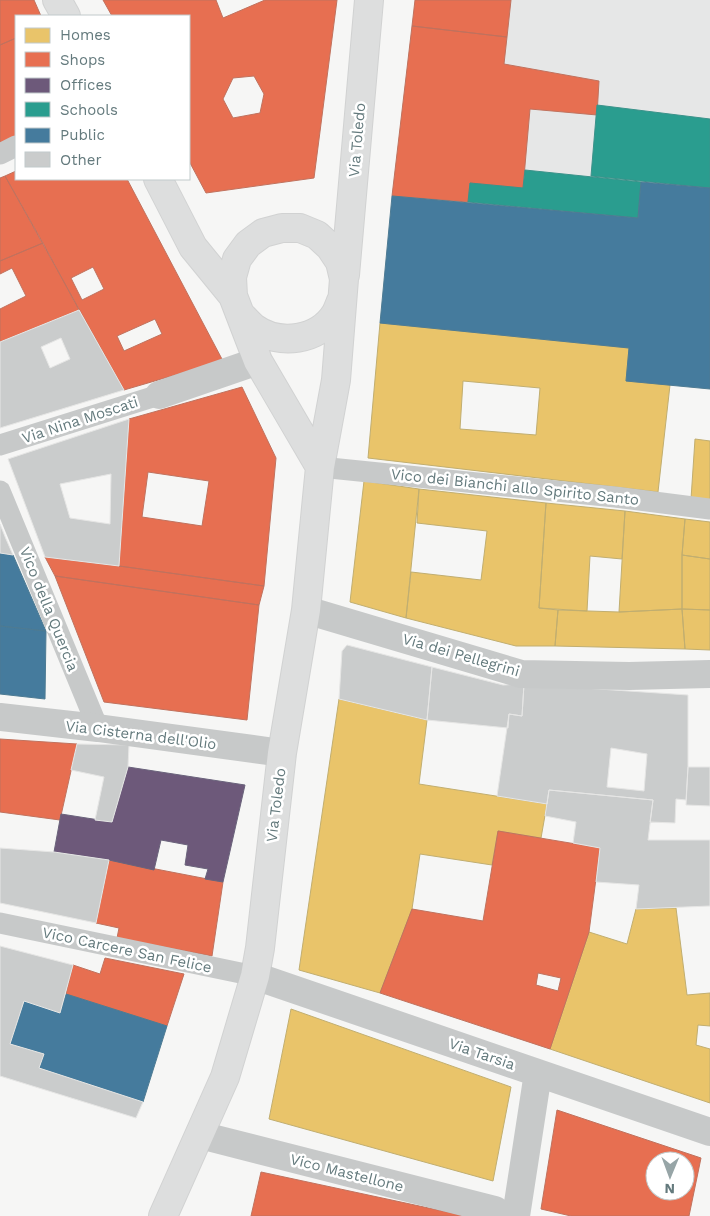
<svg xmlns="http://www.w3.org/2000/svg" width="710" height="1216" viewBox="0 0 710 1216" font-family="'Work Sans',sans-serif">
	<rect width="100%" height="100%" fill="#f6f6f5"/>
	<path fill="#e6e7e7" d="M 415,0 L 710,0 L 710,188 L 525,170 L 523,188 L 470,183 L 468,202 L 392,196 Z"/>
	<path fill="#e9c46a" stroke="#c1ae70" fill-rule="evenodd" d="M 380,323 L 629,348 L 626,381 L 670,385 L 658,492 L 368,458 ZM 463,381 L 540,388 L 536,435 L 460,429 Z
		M 695,439 L 710,441 L 710,502 L 691,499 Z
		M 364,481 L 419,489 L 406,618 L 350,602 Z
		M 419,489 L 546,503 L 539,608 L 558,610 L 555,646 L 516,646 L 406,618 L 411,572 L 481,580 L 487,531 L 417,523 Z
		M 546,503 L 625,511 L 622,559 L 590,556 L 587,611 L 539,608 Z
		M 625,511 L 685,519 L 682,555 L 682,609 L 619,612 Z
		M 685,519 L 710,522 L 710,559 L 682,555 Z
		M 682,555 L 710,559 L 710,610 L 682,609 Z
		M 682,609 L 710,610 L 710,650 L 685,649 Z
		M 682,609 L 685,649 L 555,646 L 558,610 L 619,612 Z
		M 339,699 L 427,720 L 419,784 L 547,804 L 541,838 L 498,831 L 492,865 L 420,854 L 412,909 L 380,993 L 299,970 Z
		M 676,908 L 687,995 L 710,993 L 710,1026 L 698,1025 L 696,1045 L 710,1049 L 710,1103 L 550,1049 L 589,932 L 627,944 L 636,909 Z
		M 291,1009 L 511,1087 L 493,1181 L 269,1119 Z"/>
	<path fill="#e76f51" stroke="#c0725e" fill-rule="evenodd" d="M 0,0 L 34,0 L 41,16 L 16,16 L 16,38 L 0,45 Z
		M 103,0 L 216,0 L 223,18 L 265,0 L 337,0 L 314,178 L 206,193 L 189,161 L 189,16 L 112,16 ZM 254,76 L 264,94 L 260,113 L 233,118 L 223,99 L 233,78 Z
		M 415,0 L 511,0 L 507,37 L 412,26 Z
		M 412,26 L 507,37 L 504,64 L 599,81 L 597,115 L 530,109 L 523,188 L 470,183 L 468,202 L 392,196 Z
		M 16,38 L 16,136 L 0,143 L 0,45 Z
		M 16,171 L 16,179 L 127,179 L 223,361 L 124,390 L 5,176 ZM 93,267 L 104,289 L 82,300 L 71,278 ZM 155,319 L 162,334 L 124,351 L 117,336 Z
		M 5,176 L 43,243 L 0,261 L 0,178 Z
		M 43,243 L 79,310 L 0,342 L 0,309 L 26,296 L 12,268 L 0,274 L 0,261 Z
		M 242,387 L 276,458 L 264,586 L 119,566 L 129,419 ZM 148,472 L 209,481 L 202,526 L 142,517 Z
		M 45,557 L 119,566 L 264,586 L 259,605 L 55,576 Z
		M 55,576 L 259,605 L 247,720 L 104,702 Z
		M 0,739 L 77,744 L 60,820 L 0,812 Z
		M 498,831 L 600,848 L 589,932 L 550,1049 L 380,993 L 412,909 L 483,921 ZM 538,973 L 561,978 L 558,991 L 536,985 Z
		M 109,860 L 223,882 L 212,956 L 117,938 L 119,928 L 96,923 Z
		M 105,958 L 184,974 L 167,1026 L 66,994 L 73,965 L 100,974 Z
		M 557,1110 L 701,1158 L 689,1216 L 571,1216 L 541,1209 ZM 655,1161 L 685,1161 L 685,1191 L 655,1191 Z
		M 261,1172 L 466,1216 L 251,1216 Z"/>
	<path fill="#6d597a" stroke="#6a637b" d="M 128,767 L 245,785 L 223,882 L 205,879 L 208,869 L 185,865 L 188,845 L 161,840 L 154,870 L 109,860 L 54,852 L 61,814 L 112,822 Z"/>
	<path fill="#2a9d8f" stroke="#3b928a" d="M 597,105 L 710,119 L 710,188 L 591,176 Z
		M 525,170 L 641,182 L 638,218 L 468,202 L 470,183 L 523,188 Z"/>
	<path fill="#457b9d" stroke="#4e7b93" d="M 641,182 L 710,188 L 710,389 L 626,381 L 629,348 L 380,323 L 392,196 L 638,218 Z
		M 0,553 L 13,555 L 46,631 L 0,626 Z
		M 0,626 L 46,631 L 45,699 L 0,694 Z
		M 66,994 L 167,1026 L 143,1102 L 39,1068 L 44,1054 L 10,1044 L 24,1001 L 60,1013 Z"/>
	<path fill="#cacccc" stroke="#e6e6e5" fill-rule="evenodd" d="M 79,310 L 124,390 L 0,428 L 0,342 ZM 61,338 L 70,359 L 50,368 L 41,347 Z
		M 129,419 L 119,566 L 45,557 L 8,459 ZM 111,474 L 110,524 L 70,518 L 60,484 Z
		M 0,524 L 6,539 L 13,555 L 0,553 Z
		M 347,645 L 432,667 L 427,720 L 339,699 L 342,651 Z
		M 432,667 L 503,685 L 524,684 L 522,716 L 509,714 L 508,728 L 427,720 Z
		M 524,684 L 688,695 L 688,767 L 686,800 L 676,799 L 675,823 L 650,822 L 653,800 L 549,790 L 547,804 L 497,796 L 509,714 L 522,716 ZM 611,748 L 647,754 L 644,791 L 607,787 Z
		M 77,744 L 129,745 L 128,767 L 112,822 L 95,820 L 104,777 L 71,770 Z
		M 688,767 L 710,767 L 710,806 L 686,805 Z
		M 549,790 L 653,800 L 648,840 L 710,840 L 710,906 L 636,909 L 639,885 L 596,882 L 600,848 L 573,843 L 576,822 L 545,816 Z
		M 0,848 L 54,852 L 109,860 L 96,923 L 0,903 Z
		M 0,946 L 73,965 L 60,1013 L 24,1001 L 10,1044 L 44,1054 L 39,1068 L 143,1102 L 136,1118 L 0,1076 Z"/>
	<g fill="none" stroke-linecap="round" stroke-linejoin="round">
		<defs>
			<path id="secondary" d="M 57,0 L 66,16
				M 158,179 L 193,247 L 233,296
				M 345,275 L 369,0
				M 240,314 C 244,318 249,324 254,328 C 279,346 319,341 336,313 C 338,309 340,303 342,299
				M 163,1216 L 225,1077 L 255,976 L 260,948 L 282,753 L 306,610 L 320,467 L 336,380 L 344,279 L 340,262 L 330,247 L 317,235 L 300,228 L 282,228 L 263,233 L 248,244 L 237,259 L 232,277 L 233,296 L 258,361 L 320,467"/>
		</defs>
		<use href="#secondary" stroke="#d1d2d2" stroke-width="30"/>
		<path stroke="#c7c9c9" stroke-width="21" d="M 0,154 L 16,146
			M 0,445 L 159,395
			M 320,467 L 615,497 L 710,509
			M 0,491 L 98,728
			M 0,923 L 255,976"/>
		<path stroke="#c7c9c9" stroke-width="28" d="M 159,395 L 258,361
			M 306,610 L 521,674 L 629,676 L 710,674
			M 0,717 L 98,728 L 282,753
			M 255,976 L 710,1132
			M 200,1135 L 495,1210
			M 516,1216 L 538,1073"/>
		<use href="#secondary" stroke="#dddede" stroke-width="28"/>
	</g>
	<g text-anchor="middle" dominant-baseline="central" stroke-width="5" stroke-linejoin="round" paint-order="stroke">
		<g font-size="15" fill="#647a7d" stroke="#fff">
			<text transform="translate(357 140) rotate(-85)">Via Toledo</text>
			<text transform="translate(80 420) rotate(-18)">Via Nina Moscati</text>
			<text transform="translate(515 487) rotate(6)">Vico dei Bianchi allo Spirito Santo</text>
			<text transform="translate(49 609) rotate(68)">Vico della Quercia</text>
			<text transform="translate(461 655) rotate(16)">Via dei Pellegrini</text>
			<text transform="translate(141 735) rotate(7)">Via Cisterna dell'Olio</text>
			<text transform="translate(276 805) rotate(-83)">Via Toledo</text>
			<text transform="translate(127 950) rotate(12)">Vico Carcere San Felice</text>
			<text transform="translate(482 1054) rotate(19)">Via Tarsia</text>
			<text transform="translate(347 1173) rotate(14)">Vico Mastellone</text>
		</g>
	</g>
	<rect x="15" y="15" width="175" height="165" fill="#ffffff" stroke="#c1cacb"/>
	<rect x="25" y="28" width="25" height="15" fill="#e9c46a" stroke="#c1cacb"/>
	<text x="60" y="40" font-size="15" fill="#647a7d">Homes</text>
	<rect x="25" y="52" width="25" height="15" fill="#e76f51" stroke="#c1cacb"/>
	<text x="60" y="65" font-size="15" fill="#647a7d">Shops</text>
	<rect x="25" y="78" width="25" height="15" fill="#6d597a" stroke="#c1cacb"/>
	<text x="60" y="90" font-size="15" fill="#647a7d">Offices</text>
	<rect x="25" y="102" width="25" height="15" fill="#2a9d8f" stroke="#c1cacb"/>
	<text x="60" y="115" font-size="15" fill="#647a7d">Schools</text>
	<rect x="25" y="128" width="25" height="15" fill="#457b9d" stroke="#c1cacb"/>
	<text x="60" y="140" font-size="15" fill="#647a7d">Public</text>
	<rect x="25" y="152" width="25" height="15" fill="#cacccc" stroke="#c1cacb"/>
	<text x="60" y="165" font-size="15" fill="#647a7d">Other</text>
	<g transform="translate(670 1176) rotate(181)"><circle r="24" fill="#ffffff" stroke="#c1cacb"/>
	<path d="M0-4L9 19L0 12L-9 19Z" fill="#97a5a7"/>
	<text y="-8" font-size="14" font-weight="bold" text-anchor="middle" fill="#647a7d">N</text>
	</g>
</svg>
